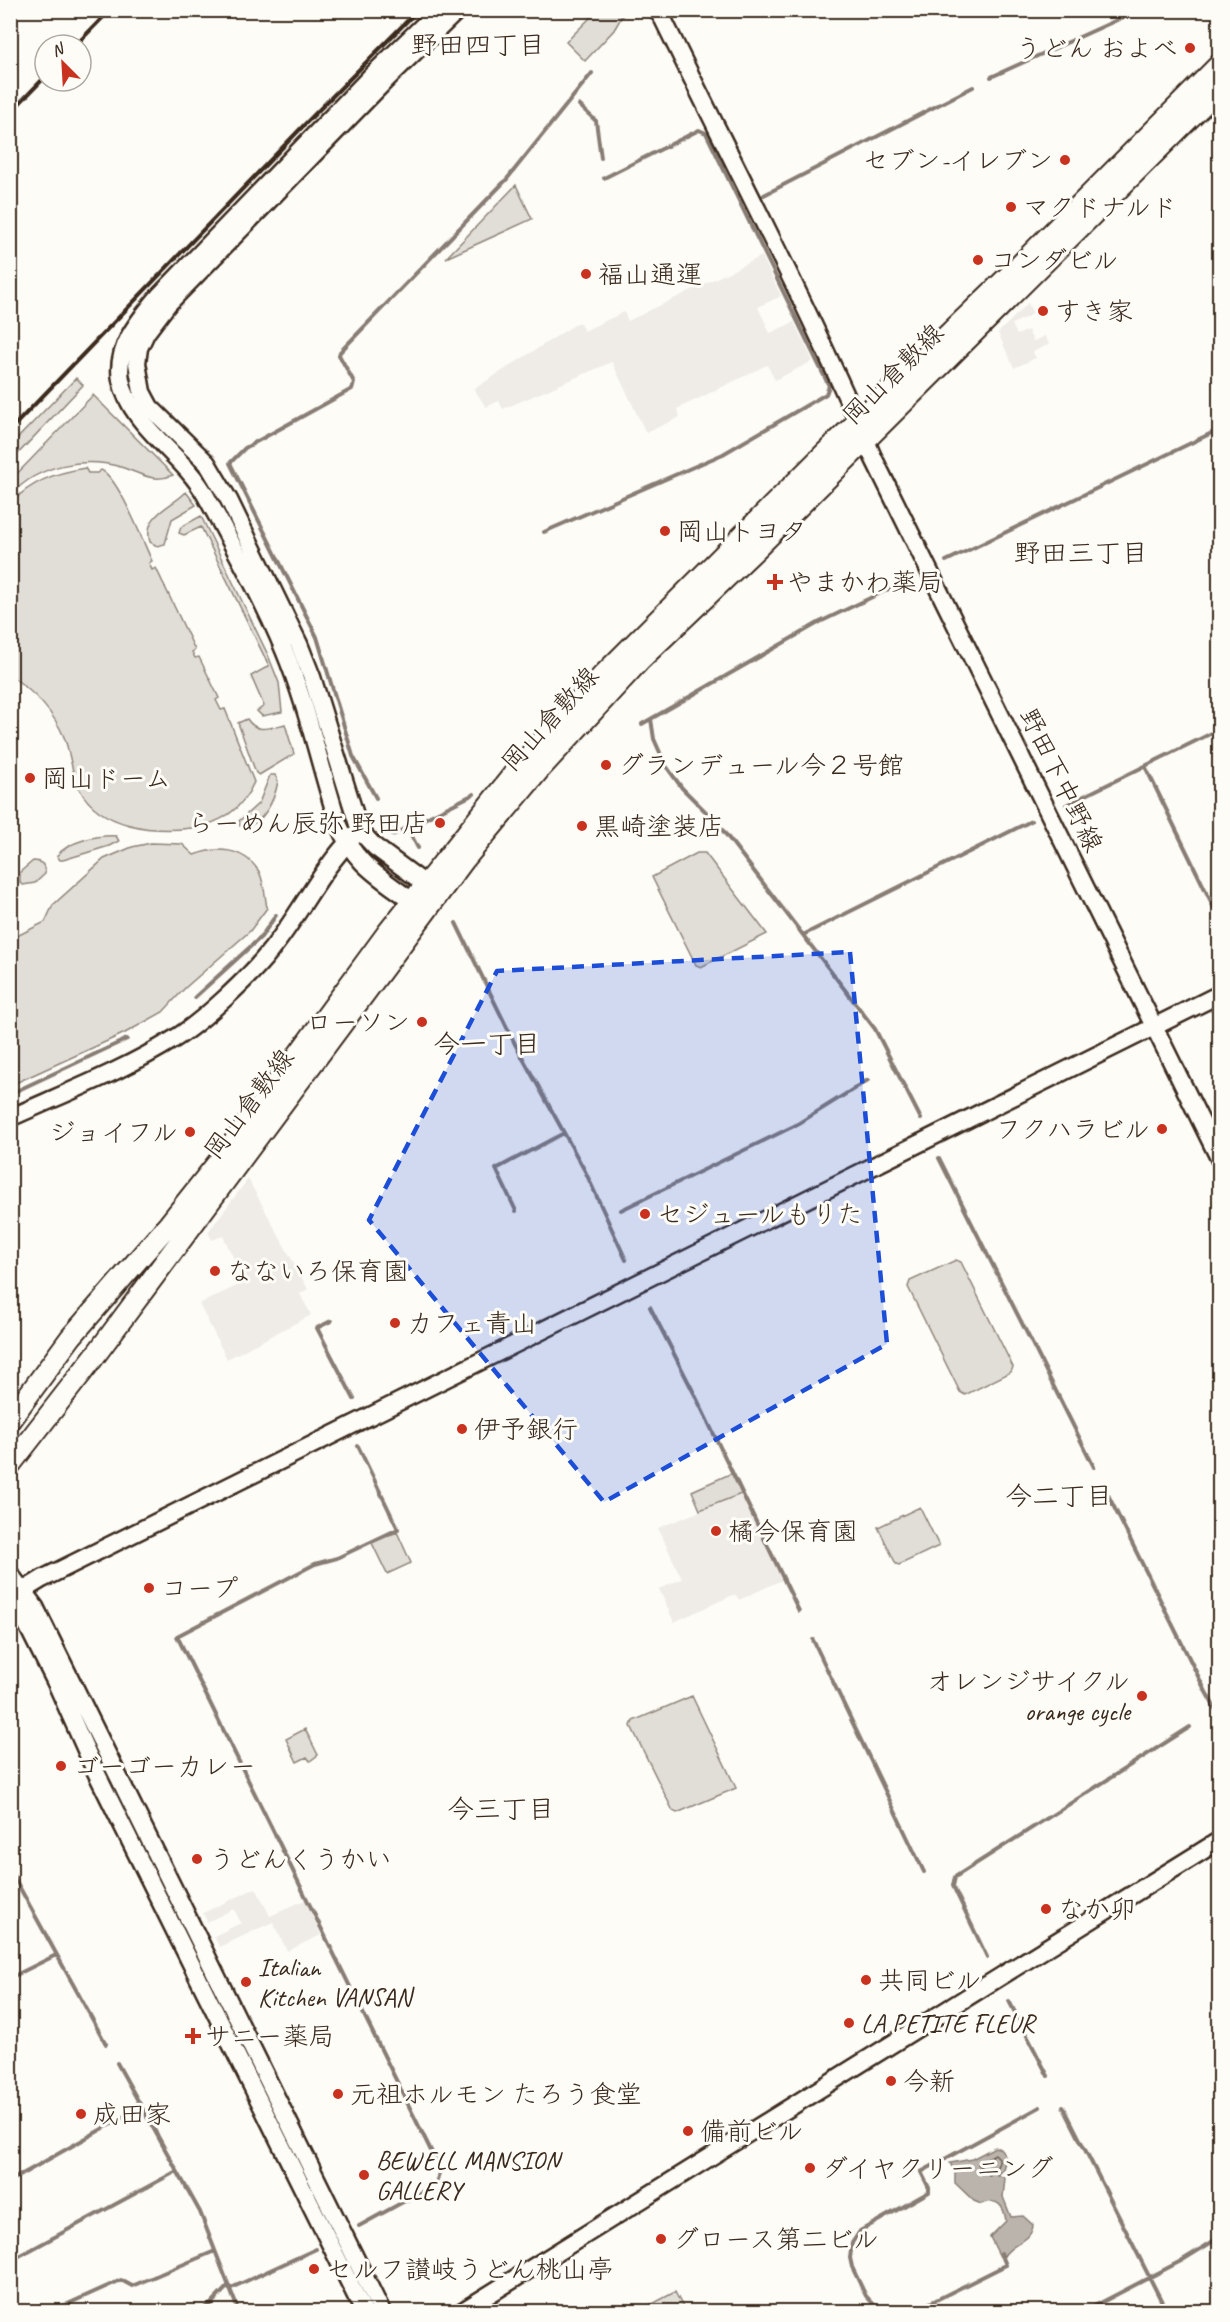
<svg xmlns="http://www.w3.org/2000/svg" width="1230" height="2322" viewBox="0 0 1230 2322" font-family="Caveat,'Klee One',sans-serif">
	<rect width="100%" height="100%" fill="#fdfcf7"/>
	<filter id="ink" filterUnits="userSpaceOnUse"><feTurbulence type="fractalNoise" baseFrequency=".0167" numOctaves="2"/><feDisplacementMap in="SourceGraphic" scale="12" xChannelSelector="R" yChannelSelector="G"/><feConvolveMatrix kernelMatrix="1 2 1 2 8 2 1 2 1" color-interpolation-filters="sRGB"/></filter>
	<g filter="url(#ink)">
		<path fill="#efece7" d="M 762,256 L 781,296 L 758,307 L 770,333 L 794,322 L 813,361 L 775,380 L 767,365 L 677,409 L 680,417 L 646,433 L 612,362 L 503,409 L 499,401 L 486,407 L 474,389 L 579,322 L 584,331 L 624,312 L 628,321 Z
			M 1028,303 L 1033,314 L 1012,324 L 1017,335 L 1028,330 L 1033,341 L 1045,336 L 1049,344 L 1033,352 L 1036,358 L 1014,368 L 998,333 Z
			M 248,1179 L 308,1289 L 300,1294 L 311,1315 L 227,1359 L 199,1304 L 245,1282 L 223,1236 L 212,1240 L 208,1232 Z
			M 741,1495 L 782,1580 L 739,1600 L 735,1594 L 674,1622 L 659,1589 L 682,1579 L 658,1528 Z
			M 256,1888 L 270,1916 L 305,1900 L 321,1935 L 287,1951 L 273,1922 L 219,1947 L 214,1936 L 241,1923 L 234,1909 L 207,1922 L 203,1913 Z"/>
		<path fill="#e1ded7" stroke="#8e847a" stroke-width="1.5" d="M 597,11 L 625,11 L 614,30 L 585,61 L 566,42 Z
			M 516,185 L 532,219 L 446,258 Z
			M 76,378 L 83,385 L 11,461 L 11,445 Z
			M 93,395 L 173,475 C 155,483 141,474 124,468 C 85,456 39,464 11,495 L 11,480 Z
			M 85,468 L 88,473 L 97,473 L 101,470 C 119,478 143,542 152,561 L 149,563 L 152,570 L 156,568 L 195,650 L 192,652 L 195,658 L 199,657 L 219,698 L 216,700 L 221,710 L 225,709 L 254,782 C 242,810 221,824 191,828 C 153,833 100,827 80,790 C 71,774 71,754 64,737 C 53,711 34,692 11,676 L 11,638 L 16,637 L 10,626 L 11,503 C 32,481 55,473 85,468 Z
			M 186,492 L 196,505 L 172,519 L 165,544 L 157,546 L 150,542 C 142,515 172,507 186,492 Z
			M 201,516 L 268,655 L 279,683 L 282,712 L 262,716 L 257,711 L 264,706 L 251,676 L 269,666 L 201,527 L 184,535 L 179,533 L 181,527 Z
			M 247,719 C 257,734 269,728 285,724 L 294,754 L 259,775 L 256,773 L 238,723 Z
			M 270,775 L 275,775 L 278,781 C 275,798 263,829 240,826 L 239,821 L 259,803 Z
			M 116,836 L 119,841 L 109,846 L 63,860 L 60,860 L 57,856 C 67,841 99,835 116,836 Z
			M 151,843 L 182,844 L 194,855 C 217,846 243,848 258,870 C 264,879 265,897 267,908 L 250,931 L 185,988 L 163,1012 L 125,1033 L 11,1085 L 11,939 L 45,922 L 53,905 L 104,859 L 132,847 Z
			M 697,853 L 705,853 L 767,934 L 701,967 L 696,965 L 652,877 Z
			M 33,861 C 41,861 46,865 45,874 L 35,883 L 23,885 L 20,883 L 20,872 Z
			M 956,1260 L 961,1262 L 1013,1367 L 1011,1372 L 965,1395 L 960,1392 L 908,1287 L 910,1281 Z
			M 732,1473 L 741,1494 L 700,1510 L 692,1491 Z
			M 920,1507 L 939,1546 L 899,1565 L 896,1564 L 878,1527 Z
			M 397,1532 L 411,1563 L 387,1574 L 372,1543 Z
			M 692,1696 L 736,1788 L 677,1813 L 673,1811 L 631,1726 L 633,1721 Z
			M 305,1729 L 318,1755 L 310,1761 L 307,1757 L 297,1762 L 286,1739 Z
			M 675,2292 L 685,2311 L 639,2311 Z"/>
		<path fill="#bbb4ad" stroke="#887d74" stroke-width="1.5" d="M 995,2147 L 1001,2149 L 1006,2158 L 1003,2169 L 997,2175 L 1005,2178 L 1003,2197 L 1011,2217 L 1023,2216 L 1033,2225 C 1032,2242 1012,2242 1004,2256 L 1000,2257 L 990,2237 L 1006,2221 C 1004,2205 997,2197 981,2204 L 974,2201 L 955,2183 L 955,2172 L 950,2163 L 972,2159 Z"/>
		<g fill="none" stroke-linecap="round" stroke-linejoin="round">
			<path stroke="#6e6157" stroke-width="1.5" d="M 995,2154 L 999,2158 C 1000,2164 994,2173 989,2175 L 978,2164 Z"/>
			<path stroke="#887d74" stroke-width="4" d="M 991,77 L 1139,10
				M 579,105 L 596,121 L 601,158
				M 764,195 L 973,87
				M 544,532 L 723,454 L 826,394 L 829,386 L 706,133 L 699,130 L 604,178
				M 946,561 L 1220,429
				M 651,719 L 654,739 L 666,766 L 682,788 L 717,823 L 875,1029 L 921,1119
				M 642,724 L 820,622 L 914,577
				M 1145,766 L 1220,920
				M 376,798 L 353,756 L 317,637 L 230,463 L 245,448 L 352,389 L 354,382 L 339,355 L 340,352 L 507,179 L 592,73
				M 1066,805 L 1220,729
				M 389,821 L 395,834
				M 408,829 L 418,848
				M 392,835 L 474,794
				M 456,923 L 515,1044 L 585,1171 L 626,1260
				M 803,935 L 1031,821
				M 195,997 L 261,937 L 276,915
				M 10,1094 L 127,1039
				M 939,1158 L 1094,1467
				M 621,1210 L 796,1125 L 868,1080
				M 516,1211 L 496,1169 L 564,1133
				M 650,1307 L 695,1395 L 799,1611
				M 331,1321 L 317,1328 L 354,1399
				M 358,1446 L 398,1529 L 337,1558 L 315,1564 L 177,1636 L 440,2169 L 436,2184 L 359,2226
				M 1108,1495 L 1206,1692 L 1216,1710 L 1220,1708
				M 813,1640 L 924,1872
				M 10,1870 L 106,2044
				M 987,1957 L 953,1886 L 955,1877 L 1190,1727
				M 10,1978 L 56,1955
				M 1009,2001 L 1048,2076
				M 117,2063 L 200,2212 L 239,2312
				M 1063,2106 L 1167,2312
				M 10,2181 L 141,2107
				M 10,2261 L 177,2171
				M 229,2289 L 316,2249
				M 922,2307 L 1006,2265 L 1001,2253
				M 50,2312 L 121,2280 L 132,2286 L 215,2251
				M 199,2312 L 210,2305 L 228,2286
				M 881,2312 L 866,2296 L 852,2267 L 850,2258 L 852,2243 L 860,2231 L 929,2192 L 929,2188 L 921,2172 L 1040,2107
				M 913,2312 L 922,2307 L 924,2312
				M 1083,2312 L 1181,2261 L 1220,2237"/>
			<defs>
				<path id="tertiary" d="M 657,10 L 663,19 C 734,165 810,309 873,457 L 1220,1160
					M 436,892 L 375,847 L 360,831 L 312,677 L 299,644 L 229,500 L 207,463 L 150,407 L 142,392 L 137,363 L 139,348 L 146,333 L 168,304 L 389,77 L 458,10
					M 424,898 L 412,901 C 379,876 354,864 338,823 C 320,766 307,705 284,650 C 263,599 232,544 206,496 C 183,454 130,426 121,380 C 115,347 140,319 159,296 L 370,77 L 439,10
					M 10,1118 C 65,1093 123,1071 174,1039 C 202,1022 251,976 271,950 C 301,913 320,870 354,836
					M 10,1574 L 35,1607 L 382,2312
					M 10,1598 L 20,1611 L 57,1685 L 94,1768 L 364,2312
					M 11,1598 L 42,1579 L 1220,994
					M 461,2312 L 1220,1840"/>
				<path id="secondary" d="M 10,1420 L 71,1337 L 169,1224 L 231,1146 L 388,932 L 520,766 L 603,675 L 825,453 L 1017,268 L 1220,64
					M 10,1465 L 94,1357 L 464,860 L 539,770 L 641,659 L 755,550 L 1220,88"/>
			</defs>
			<use href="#tertiary" stroke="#3b2a1e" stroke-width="21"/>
			<use href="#secondary" stroke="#3b2a1e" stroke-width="24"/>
			<use href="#tertiary" stroke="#fdfcf7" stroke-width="16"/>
			<use href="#secondary" stroke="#fdfcf7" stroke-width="20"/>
			<path stroke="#3b2a1e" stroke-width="4" d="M 76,45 L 110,10
				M 10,113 L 45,77
				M 10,430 L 307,122 L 418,10"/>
		</g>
	</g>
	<path fill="#1d4ed8" fill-opacity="0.2" stroke="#1d4ed8" stroke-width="4.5" stroke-dasharray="12 8" stroke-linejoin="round" d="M 850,952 L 887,1344 L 604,1502 L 369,1220 L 497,971 Z"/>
	<g fill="#c8321e" stroke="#fdfcf7" stroke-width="2">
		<circle cx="1190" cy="48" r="6"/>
		<circle cx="1065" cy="160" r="6"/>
		<circle cx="1011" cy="207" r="6"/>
		<circle cx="978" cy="260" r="6"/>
		<circle cx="586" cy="274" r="6"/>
		<circle cx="1043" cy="311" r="6"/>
		<circle cx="665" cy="531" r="6"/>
		<path d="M772 573h6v6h6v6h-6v6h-6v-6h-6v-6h6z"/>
		<circle cx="606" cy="765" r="6"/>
		<circle cx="30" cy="778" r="6"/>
		<circle cx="440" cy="823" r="6"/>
		<circle cx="582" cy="826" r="6"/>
		<circle cx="422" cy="1022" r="6"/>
		<circle cx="1162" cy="1129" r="6"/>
		<circle cx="190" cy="1132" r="6"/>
		<circle cx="645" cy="1214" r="6"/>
		<circle cx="215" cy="1271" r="6"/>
		<circle cx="395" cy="1323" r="6"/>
		<circle cx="462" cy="1429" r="6"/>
		<circle cx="716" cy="1531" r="6"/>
		<circle cx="149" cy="1588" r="6"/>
		<circle cx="1142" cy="1696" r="6"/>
		<circle cx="61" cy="1766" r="6"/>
		<circle cx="197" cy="1859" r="6"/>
		<circle cx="1046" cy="1909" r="6"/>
		<circle cx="866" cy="1980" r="6"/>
		<circle cx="246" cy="1982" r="6"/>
		<circle cx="849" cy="2023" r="6"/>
		<path d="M190 2027h6v6h6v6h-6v6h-6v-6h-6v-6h6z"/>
		<circle cx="891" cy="2081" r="6"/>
		<circle cx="338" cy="2094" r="6"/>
		<circle cx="81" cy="2114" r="6"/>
		<circle cx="688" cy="2131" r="6"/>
		<circle cx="810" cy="2168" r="6"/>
		<circle cx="364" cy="2175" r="6"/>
		<circle cx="661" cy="2239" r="6"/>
		<circle cx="314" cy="2269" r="6"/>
	</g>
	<g text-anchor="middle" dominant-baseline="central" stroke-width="6" stroke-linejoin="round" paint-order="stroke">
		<g font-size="26" fill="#3b2a1e" stroke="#fdfcf7" text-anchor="start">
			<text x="1178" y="48" text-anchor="end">うどん およべ</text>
			<text x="1053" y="160" text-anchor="end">セブン-イレブン</text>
			<text x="1023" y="207">マクドナルド</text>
			<text x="990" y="260">コンダビル</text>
			<text x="598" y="274">福山通運</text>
			<text x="1055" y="311">すき家</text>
			<text x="677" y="531">岡山トヨタ</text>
			<text x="787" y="582">やまかわ薬局</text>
			<text x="618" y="765">グランデュール今２号館</text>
			<text x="42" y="778">岡山ドーム</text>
			<text x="428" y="823" text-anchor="end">らーめん辰弥 野田店</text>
			<text x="594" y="826">黒崎塗装店</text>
			<text x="410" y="1022" text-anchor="end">ローソン</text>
			<text x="1150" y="1129" text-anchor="end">フクハラビル</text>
			<text x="178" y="1132" text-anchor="end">ジョイフル</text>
			<text x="657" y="1214">セジュールもりた</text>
			<text x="227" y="1271">なないろ保育園</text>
			<text x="407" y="1323">カフェ青山</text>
			<text x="474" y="1429">伊予銀行</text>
			<text x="728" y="1531">橘今保育園</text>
			<text x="161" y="1588">コープ</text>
			<text x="1130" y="1681" text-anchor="end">オレンジサイクル<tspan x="1130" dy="30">orange cycle</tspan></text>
			<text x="73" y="1766">ゴーゴーカレー</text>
			<text x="209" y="1859">うどんくうかい</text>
			<text x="1058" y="1909">なか卯</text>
			<text x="258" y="1967">Italian<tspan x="258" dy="30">Kitchen VANSAN</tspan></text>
			<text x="878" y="1980">共同ビル</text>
			<text x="861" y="2023">LA PETITE FLEUR</text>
			<text x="205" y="2036">サニー薬局</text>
			<text x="903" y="2081">今新</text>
			<text x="350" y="2094">元祖ホルモン たろう食堂</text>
			<text x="93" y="2114">成田家</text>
			<text x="700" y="2131">備前ビル</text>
			<text x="376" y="2160">BEWELL MANSION<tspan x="376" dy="30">GALLERY</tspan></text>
			<text x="822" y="2168">ダイヤクリーニング</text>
			<text x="673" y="2239">グロース第二ビル</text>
			<text x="326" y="2269">セルフ讃岐うどん桃山亭</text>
		</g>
		<g font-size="26" fill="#3b2a1e" stroke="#fdfcf7">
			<text transform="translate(893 374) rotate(-45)">岡山倉敷線</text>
			<text transform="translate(550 719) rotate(-48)">岡山倉敷線</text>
			<text transform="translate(1061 780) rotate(64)">野田下中野線</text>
			<text transform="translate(249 1104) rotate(-53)">岡山倉敷線</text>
		</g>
		<g font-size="27" fill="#3b2a1e" stroke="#fdfcf7">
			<text x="478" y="45">野田四丁目</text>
			<text x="1081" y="553">野田三丁目</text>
			<text x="487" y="1044">今一丁目</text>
			<text x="1059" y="1496">今二丁目</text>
			<text x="501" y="1809">今三丁目</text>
		</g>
	</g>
	<rect width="1230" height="2322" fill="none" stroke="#fdfcf7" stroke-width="36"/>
	<rect x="18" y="18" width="1194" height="2286" fill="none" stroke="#3b2a1e" stroke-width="2" filter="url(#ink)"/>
	<g transform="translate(63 63) rotate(336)"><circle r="28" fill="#fdfcf7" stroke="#afa8a0" stroke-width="1.5"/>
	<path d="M0-4.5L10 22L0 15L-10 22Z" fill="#c8321e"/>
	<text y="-9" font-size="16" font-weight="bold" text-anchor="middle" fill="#3b2a1e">N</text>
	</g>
</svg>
